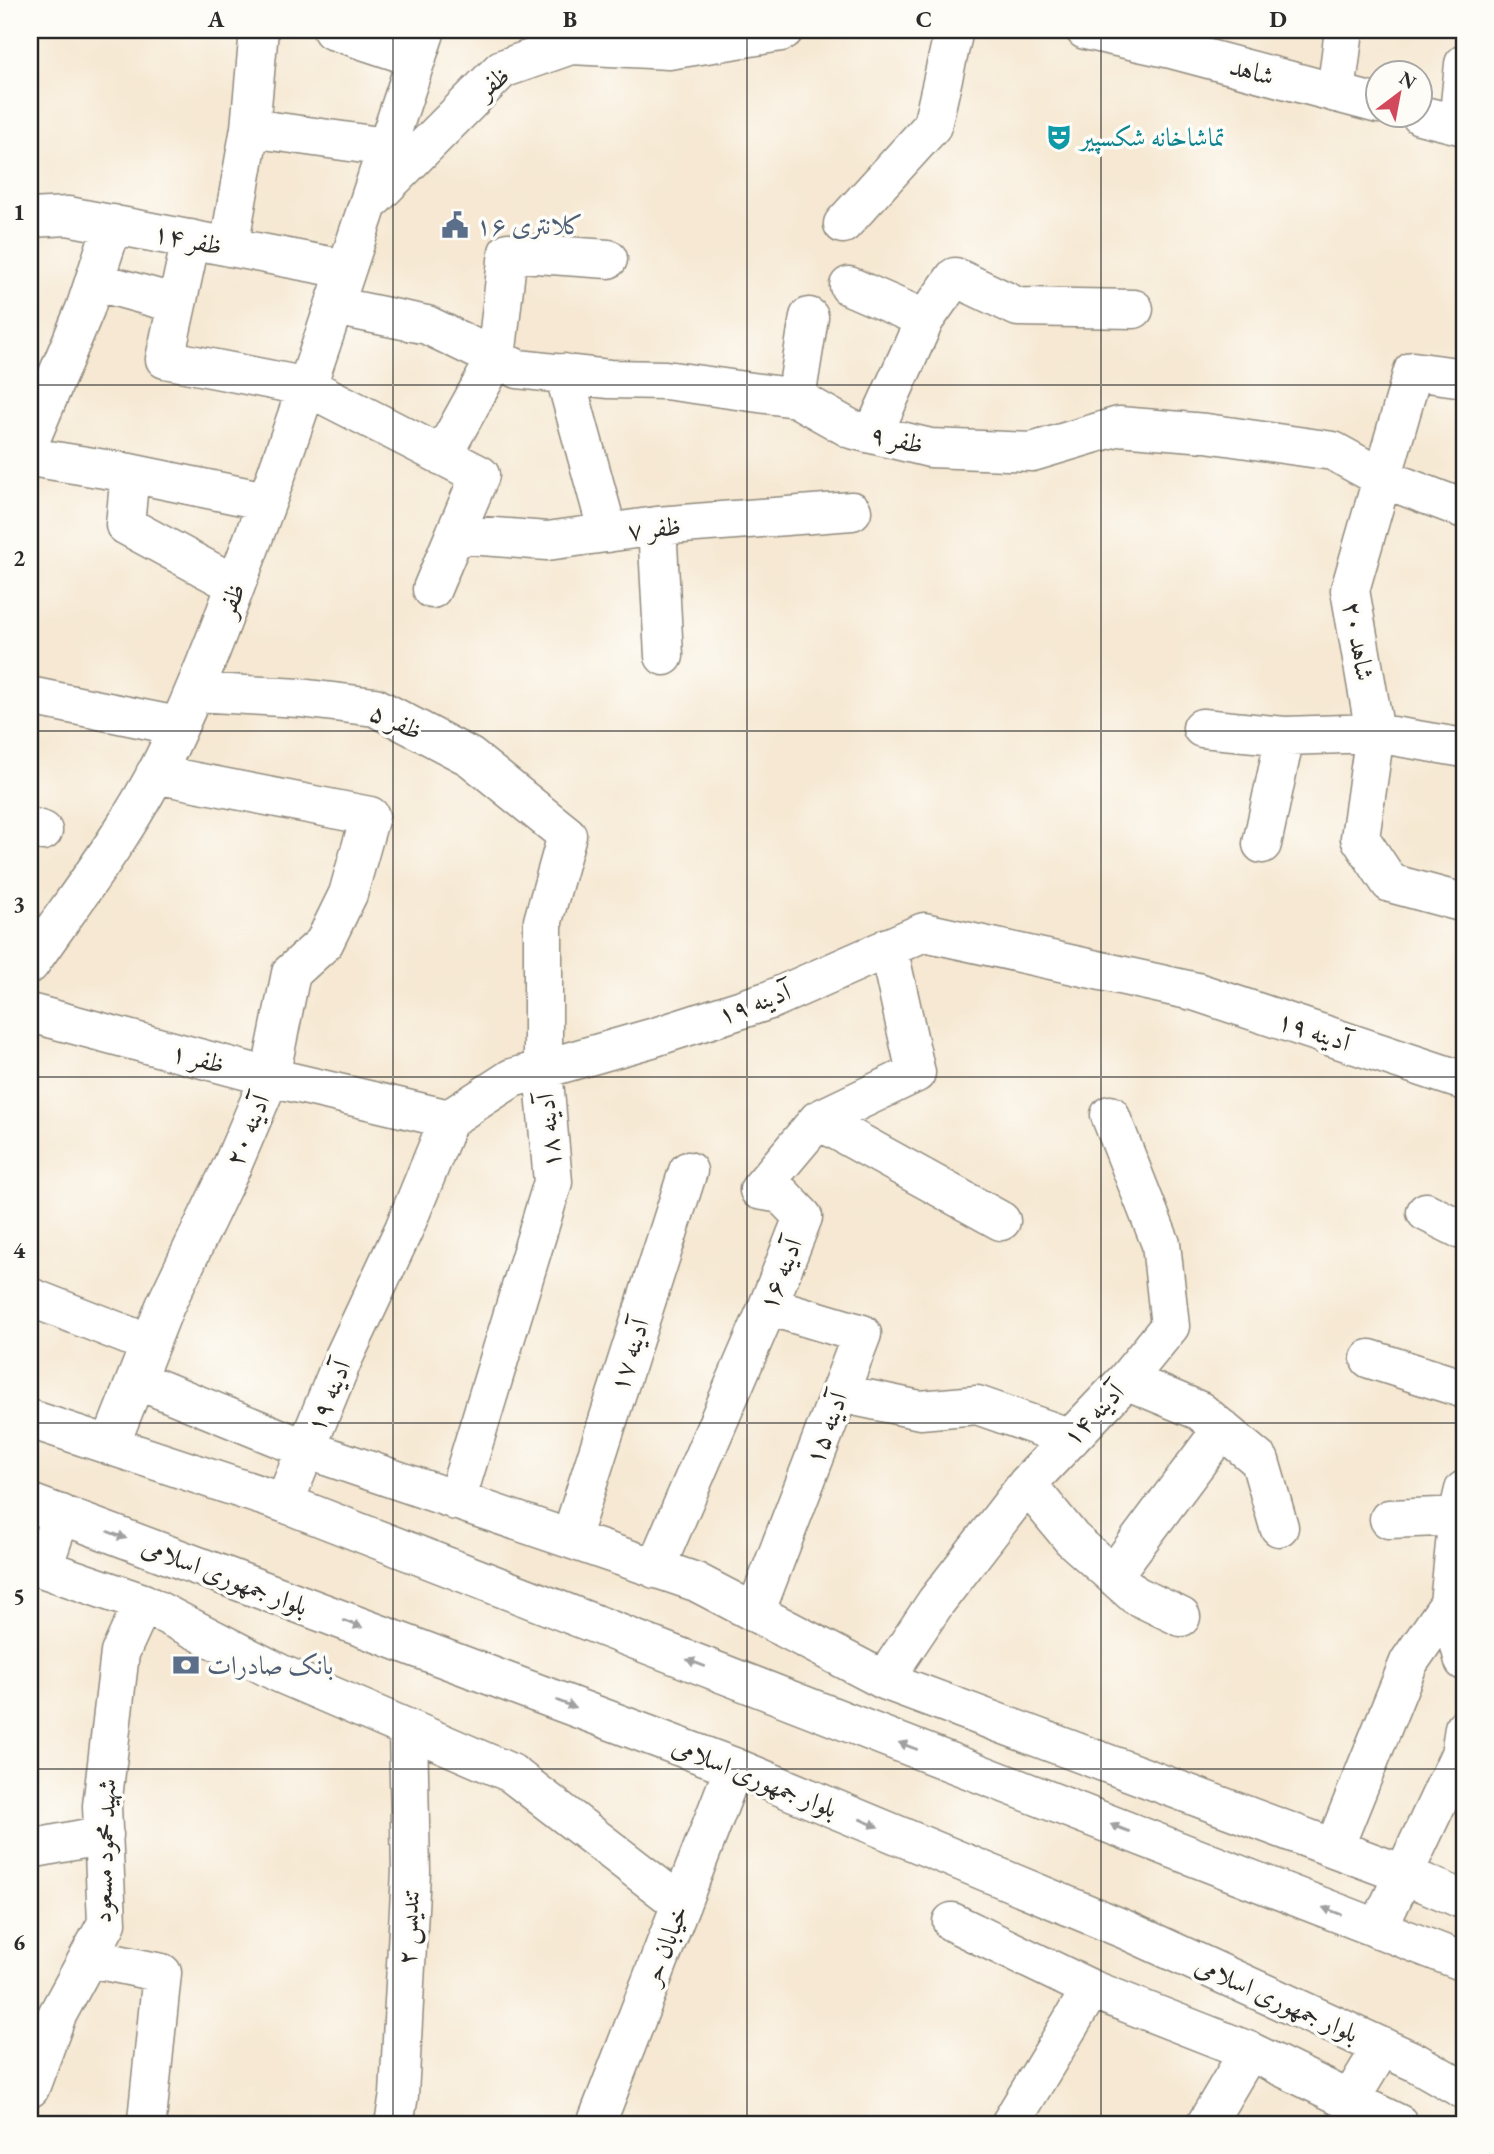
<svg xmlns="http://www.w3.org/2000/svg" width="1494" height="2154" viewBox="0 0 1494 2154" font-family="'EB Garamond',Amiri,serif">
	<rect width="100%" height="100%" fill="#fdfcf7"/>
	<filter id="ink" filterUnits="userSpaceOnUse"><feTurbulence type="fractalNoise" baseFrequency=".0143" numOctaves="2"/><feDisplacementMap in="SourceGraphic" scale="14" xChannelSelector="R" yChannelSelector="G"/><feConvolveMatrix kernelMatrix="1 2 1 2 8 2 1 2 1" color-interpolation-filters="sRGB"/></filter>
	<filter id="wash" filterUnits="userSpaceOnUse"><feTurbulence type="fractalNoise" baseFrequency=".00686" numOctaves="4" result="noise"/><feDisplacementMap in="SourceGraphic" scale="28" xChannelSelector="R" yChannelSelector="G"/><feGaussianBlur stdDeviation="1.57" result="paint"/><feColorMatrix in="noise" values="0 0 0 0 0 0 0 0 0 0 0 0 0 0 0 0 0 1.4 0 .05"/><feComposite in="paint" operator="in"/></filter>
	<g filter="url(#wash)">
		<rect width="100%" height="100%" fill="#f6e8d2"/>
	</g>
	<g filter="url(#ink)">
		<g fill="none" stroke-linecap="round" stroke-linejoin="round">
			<defs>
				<path id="minor" d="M 332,30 L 417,58
					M 1336,93 L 1344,30
					M 1458,124 L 1464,64
					M 250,128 L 386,147
					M 374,198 L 502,69 L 571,45 L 669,50 L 781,32 L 784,30
					M 30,218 L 68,216 L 345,269
					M 843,224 L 932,126 L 954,30
					M 229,247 L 250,128 L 259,30
					M 94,281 L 177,304 L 165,359 L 308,387 L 480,475 L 455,534 L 547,541 L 657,526 L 852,511
					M 849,286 L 925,319 L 955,277 L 1018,307 L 1134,309
					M 177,304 L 191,239
					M 334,306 L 427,325 L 518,369 L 609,379 L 665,380 L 796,398 L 851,429 L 930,448 L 1032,452 L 1119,426 L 1206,433 L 1333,451 L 1382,478 L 1464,509
					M 564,373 L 608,533
					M 1464,378 L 1413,371 L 1350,590 L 1375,733 L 1360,838 L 1390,883 L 1464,903
					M 796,398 L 809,317
					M 873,434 L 925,319
					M 30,441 L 85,309 L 113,224
					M 442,456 L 496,358 L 508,252 L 608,259
					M 30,457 L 130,473 L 266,501
					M 130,473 L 125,525 L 236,585
					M 657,526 L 664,656
					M 432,589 L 455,534
					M 194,692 L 300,698 L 375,707 L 470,757 L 567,835 L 543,921 L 543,1069 L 553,1182 L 456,1501
					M 30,696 L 178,726
					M 1202,728 L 1285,736 L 1375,733 L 1464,748
					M 30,827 L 43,831
					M 1262,844 L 1285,736
					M 30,964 C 76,897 129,830 165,756 C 205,673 235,587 267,501 C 323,345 373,187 426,30
					M 30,1013 L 270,1077 L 449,1119
					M 818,1120 L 1001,1221
					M 1426,1212 L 1464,1231
					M 30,1297 L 150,1344
					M 1370,1359 L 1464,1389
					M 137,1380 L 306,1449 L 696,1582 L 884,1680 L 1403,1874 L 1464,1900
					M 1126,1380 L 1200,1411 L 1260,1461 L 1279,1527
					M 839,1393 L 920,1410 L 977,1405 L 1071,1438
					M 110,1445 L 165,1306 L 232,1166 L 270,1077 L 291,973 L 324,943 L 348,894 L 370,816 L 155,774
					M 1027,1484 L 1072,1539 L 1135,1595 L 1181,1617
					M 1464,1490 L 1458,1515 L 1449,1604 L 1464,1661
					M 284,1503 L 343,1359 L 404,1229 L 449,1119 L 512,1078 L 655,1037 L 770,1000 L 924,932 L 1197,992 L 1464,1081
					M 1389,1519 L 1464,1516
					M 570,1539 L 688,1171
					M 30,1564 L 143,1603 L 279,1673 L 511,1773 L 681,1904
					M 43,1568 L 61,1514
					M 655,1569 L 768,1306 L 803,1217 L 781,1194 L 759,1190 L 818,1120 L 916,1073 L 888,947
					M 1113,1575 L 1222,1429
					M 755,1613 L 862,1334 L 768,1306
					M 884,1680 L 936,1602 L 1027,1484 L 1126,1380 L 1170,1326 L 1161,1244 L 1110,1115
					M 1334,1848 L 1409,1662 L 1449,1604
					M 30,1849 L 104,1835
					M 952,1922 L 1091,1989 L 1249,2051 L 1399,2124
					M 1378,1929 L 1460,1754 L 1464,1728
					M 89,1958 L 162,1973 L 147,2120
					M 30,2088 L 57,2015 L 107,1923 L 102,1806 L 120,1653 L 143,1603
					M 1350,2100 L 1382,2047
					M 394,2124 L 399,2095 L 411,1872 L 408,1729
					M 1010,2124 L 1091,1989
					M 1206,2124 L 1249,2051"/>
				<path id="major" d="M 1085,30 L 1171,49 L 1378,104
					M 1420,115 L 1464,126
					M 30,1419 L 284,1503 L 1464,1962
					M 30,1503 L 734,1767 L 1126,1930 L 1415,2062 L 1464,2090
					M 596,2124 L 734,1767"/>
			</defs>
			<use href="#minor" stroke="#908a7e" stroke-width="41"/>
			<use href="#major" stroke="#908a7e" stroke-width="41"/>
			<use href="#minor" stroke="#fff" stroke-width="38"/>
			<use href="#major" stroke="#fff" stroke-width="38"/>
		</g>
		<defs><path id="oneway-solid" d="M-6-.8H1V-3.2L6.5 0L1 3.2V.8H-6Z" transform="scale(1.75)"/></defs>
		<g fill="#a0a0a0">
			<use href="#oneway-solid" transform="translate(117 1535) rotate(21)"/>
			<use href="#oneway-solid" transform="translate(353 1624) rotate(21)"/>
			<use href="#oneway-solid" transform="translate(696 1663) rotate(-159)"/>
			<use href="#oneway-solid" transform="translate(566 1704) rotate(21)"/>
			<use href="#oneway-solid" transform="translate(908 1746) rotate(-159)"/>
			<use href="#oneway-solid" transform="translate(869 1823) rotate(23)"/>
			<use href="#oneway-solid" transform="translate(1120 1828) rotate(-159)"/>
			<use href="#oneway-solid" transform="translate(1332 1911) rotate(-159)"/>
		</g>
	</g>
	<path fill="none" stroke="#2b2b2b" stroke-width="2" stroke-opacity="0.55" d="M 393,30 L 393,2124M 747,30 L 747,2124M 1101,30 L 1101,2124M 30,385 L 1464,385M 30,731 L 1464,731M 30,1077 L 1464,1077M 30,1423 L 1464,1423M 30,1769 L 1464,1769"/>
	<defs>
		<symbol id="theatre-bare" viewBox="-9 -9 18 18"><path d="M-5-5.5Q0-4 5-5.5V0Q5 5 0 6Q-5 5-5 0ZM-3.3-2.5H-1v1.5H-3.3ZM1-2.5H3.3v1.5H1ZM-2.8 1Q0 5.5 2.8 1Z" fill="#0f9aa8" stroke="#fdfcf7" stroke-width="2.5" paint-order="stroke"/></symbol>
		<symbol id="civic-bare" viewBox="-9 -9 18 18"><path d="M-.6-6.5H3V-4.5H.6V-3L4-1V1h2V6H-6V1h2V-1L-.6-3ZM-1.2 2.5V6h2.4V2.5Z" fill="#5c6f8a" stroke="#fdfcf7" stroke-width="2.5" paint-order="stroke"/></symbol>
		<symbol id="bank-bare" viewBox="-9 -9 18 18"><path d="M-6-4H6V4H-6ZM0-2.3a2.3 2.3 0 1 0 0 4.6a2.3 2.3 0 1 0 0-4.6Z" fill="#5c6f8a" stroke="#fdfcf7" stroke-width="2.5" paint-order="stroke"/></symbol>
	</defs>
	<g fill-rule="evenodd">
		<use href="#theatre-bare" x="1040" y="118" width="38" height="38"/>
		<use href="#civic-bare" x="436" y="206" width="38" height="38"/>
		<use href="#bank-bare" x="167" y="1646" width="38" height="38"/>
	</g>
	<g text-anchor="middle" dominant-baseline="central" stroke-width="7" stroke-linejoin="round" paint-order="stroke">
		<g font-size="26" fill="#2b2b2b" stroke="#fdfcf7">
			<text transform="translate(1252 71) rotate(15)">شاهد</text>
			<text transform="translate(493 82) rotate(-38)">ظفر</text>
			<text transform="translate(188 239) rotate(12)">ظفر ۱۴</text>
			<text transform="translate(897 439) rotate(13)">ظفر ۹</text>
			<text transform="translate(654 528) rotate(-6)">ظفر ۷</text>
			<text transform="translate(231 600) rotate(-70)">ظفر</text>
			<text transform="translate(1359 641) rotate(80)">شاهد ۲۰</text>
			<text transform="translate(396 721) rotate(24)">ظفر ۵</text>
			<text transform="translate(754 1003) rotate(-20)">آدینه ۱۹</text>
			<text transform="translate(1314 1031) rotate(19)">آدینه ۱۹</text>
			<text transform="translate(198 1058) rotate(15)">ظفر ۱</text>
			<text transform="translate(247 1130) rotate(-67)">آدینه ۲۰</text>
			<text transform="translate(548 1131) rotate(-95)">آدینه ۱۸</text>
			<text transform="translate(780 1274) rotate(-68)">آدینه ۱۶</text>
			<text transform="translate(629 1355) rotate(-72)">آدینه ۱۷</text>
			<text transform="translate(328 1396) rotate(-67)">آدینه ۱۹</text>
			<text transform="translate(1093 1414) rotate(-46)">آدینه ۱۴</text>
			<text transform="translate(826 1428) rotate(-69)">آدینه ۱۵</text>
			<text transform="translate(225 1576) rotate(21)">بلوار جمهوری اسلامی</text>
			<text transform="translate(755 1777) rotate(22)">بلوار جمهوری اسلامی</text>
			<text transform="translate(104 1851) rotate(-88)">شهید محمود مسعود</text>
			<text transform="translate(408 1927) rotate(-87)">تندیس ۲</text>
			<text transform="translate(665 1945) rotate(-69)">خیابان حر</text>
			<text transform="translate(1277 1999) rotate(24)">بلوار جمهوری اسلامی</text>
		</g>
		<g font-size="26" fill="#0d838f" stroke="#fdfcf7" text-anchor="start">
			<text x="1080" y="137">تماشاخانه شکسپیر</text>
		</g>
		<g font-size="26" fill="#4e5e75" stroke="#fdfcf7" text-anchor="start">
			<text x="476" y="225">کلانتری ۱۶</text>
			<text x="207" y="1665">بانک صادرات</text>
		</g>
	</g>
	<rect width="1494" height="2154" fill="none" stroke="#fdfcf7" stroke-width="77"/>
	<g transform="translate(1399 94) rotate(32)"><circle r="33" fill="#fdfcf7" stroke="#a9a8a5" stroke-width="2"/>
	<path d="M0-5L12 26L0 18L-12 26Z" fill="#d1495b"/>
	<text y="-10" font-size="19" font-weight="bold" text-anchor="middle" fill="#2b2b2b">N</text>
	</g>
	<rect x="38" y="38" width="1418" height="2078" fill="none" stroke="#2b2b2b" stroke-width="2.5"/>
	<g font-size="23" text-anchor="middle" font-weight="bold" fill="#2b2b2b">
		<text x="216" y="27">A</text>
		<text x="570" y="27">B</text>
		<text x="924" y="27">C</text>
		<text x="1278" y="27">D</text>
		<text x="19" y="220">1</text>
		<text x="19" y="566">2</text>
		<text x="19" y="912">3</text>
		<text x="19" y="1258">4</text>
		<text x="19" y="1604">5</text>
		<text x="19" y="1950">6</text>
	</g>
</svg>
